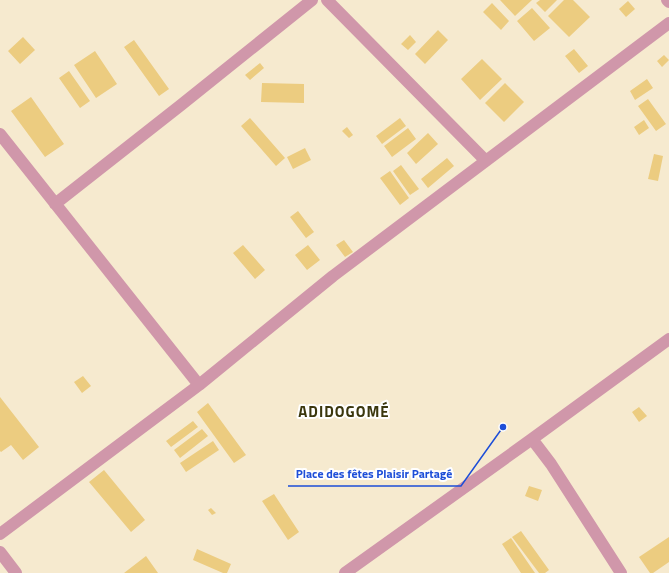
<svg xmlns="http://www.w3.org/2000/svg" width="669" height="573" viewBox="0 0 669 573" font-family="'Titillium Web',sans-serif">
	<rect width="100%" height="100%" fill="#f6eacf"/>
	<path fill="#eccc80" d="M 500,0 L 532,0 L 515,16 Z
		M 540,0 L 557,0 L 545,12 L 536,3 Z
		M 564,0 L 573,0 L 590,17 L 569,37 L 548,16 Z
		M 628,1 L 635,9 L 626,17 L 619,9 Z
		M 492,3 L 509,21 L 501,30 L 483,12 Z
		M 532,8 L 550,28 L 534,41 L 517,21 Z
		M 438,30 L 448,40 L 425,64 L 415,54 Z
		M 410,35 L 416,42 L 408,50 L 401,44 Z
		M 23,37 L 35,50 L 20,64 L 8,51 Z
		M 134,40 L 169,89 L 159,96 L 124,47 Z
		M 574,49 L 588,66 L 579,73 L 565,56 Z
		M 95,51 L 117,84 L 96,98 L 74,65 Z
		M 664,55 L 669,60 L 662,67 L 657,61 Z
		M 482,59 L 502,79 L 480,100 L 461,79 Z
		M 260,63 L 264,68 L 250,80 L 245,75 Z
		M 69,71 L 90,101 L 80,108 L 59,78 Z
		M 647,79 L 653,88 L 635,100 L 630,91 Z
		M 262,83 L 304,84 L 304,103 L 261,102 Z
		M 505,83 L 524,102 L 504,122 L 485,103 Z
		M 31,97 L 64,144 L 45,157 L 11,111 Z
		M 648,99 L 666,124 L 656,131 L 638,106 Z
		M 250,118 L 285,158 L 276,166 L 241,126 Z
		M 400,118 L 406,126 L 382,144 L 376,136 Z
		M 644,120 L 649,128 L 639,135 L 634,127 Z
		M 347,127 L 353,135 L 349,138 L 342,131 Z
		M 408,128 L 416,139 L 392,157 L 384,146 Z
		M 428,133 L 438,144 L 416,164 L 407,153 Z
		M 305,148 L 311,160 L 293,169 L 287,157 Z
		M 654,154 L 663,156 L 658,181 L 648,179 Z
		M 447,158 L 454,166 L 428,188 L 421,179 Z
		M 401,165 L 419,189 L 410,195 L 393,171 Z
		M 390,171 L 409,198 L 400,205 L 380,178 Z
		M 298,211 L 314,232 L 306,238 L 290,217 Z
		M 344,240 L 353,252 L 345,257 L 336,245 Z
		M 243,245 L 265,270 L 255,279 L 233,253 Z
		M 308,245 L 320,260 L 307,270 L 295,255 Z
		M 83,376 L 91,386 L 82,393 L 74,382 Z
		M 0,397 L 39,447 L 23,460 L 11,445 L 1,452 L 0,451 Z
		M 208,403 L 246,455 L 234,463 L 197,412 Z
		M 639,407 L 647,416 L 639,422 L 632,412 Z
		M 193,421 L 198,427 L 171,447 L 166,441 Z
		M 202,429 L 208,436 L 180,458 L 174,450 Z
		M 213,441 L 219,450 L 186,472 L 180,463 Z
		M 104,470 L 145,520 L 131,532 L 89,482 Z
		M 529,486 L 542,490 L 538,501 L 525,496 Z
		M 274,494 L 299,532 L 288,540 L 262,501 Z
		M 211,508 L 216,513 L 212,515 L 208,510 Z
		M 521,531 L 549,570 L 545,573 L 539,573 L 512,537 Z
		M 669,537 L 669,562 L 653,573 L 650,573 L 639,557 Z
		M 511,538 L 535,573 L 521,573 L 502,544 Z
		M 197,549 L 231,564 L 227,573 L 223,573 L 193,560 Z
		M 146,556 L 158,573 L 124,573 Z"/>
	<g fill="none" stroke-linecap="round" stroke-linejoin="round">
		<path stroke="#d097aa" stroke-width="12" d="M 327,0 L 486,161
			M 667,0 L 669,2
			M 0,134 L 199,385
			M 55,204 L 181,105 L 312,0
			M 532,439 L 551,464 L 621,573
			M 0,534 L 199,385 L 333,276 L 669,23
			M 0,552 L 16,573
			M 345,573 L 532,439 L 669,339"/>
	</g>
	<g text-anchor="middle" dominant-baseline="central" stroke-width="4" stroke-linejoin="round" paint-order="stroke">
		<g font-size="15" font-weight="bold" letter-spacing="1" fill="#3b370d" stroke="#fff">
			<text x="344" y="411">ADIDOGOMÉ</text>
		</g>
	</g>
	<path fill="none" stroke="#1d4ed8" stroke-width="1.5" d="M503 427L461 486H288"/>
	<circle fill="#1d4ed8" stroke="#fff" stroke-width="1.5" cx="503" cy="427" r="4"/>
	<g font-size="12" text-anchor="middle" font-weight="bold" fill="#1d4ed8" stroke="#fff" stroke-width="4" stroke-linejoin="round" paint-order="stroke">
		<text x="374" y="478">Place des fêtes Plaisir Partagé</text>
	</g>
</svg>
